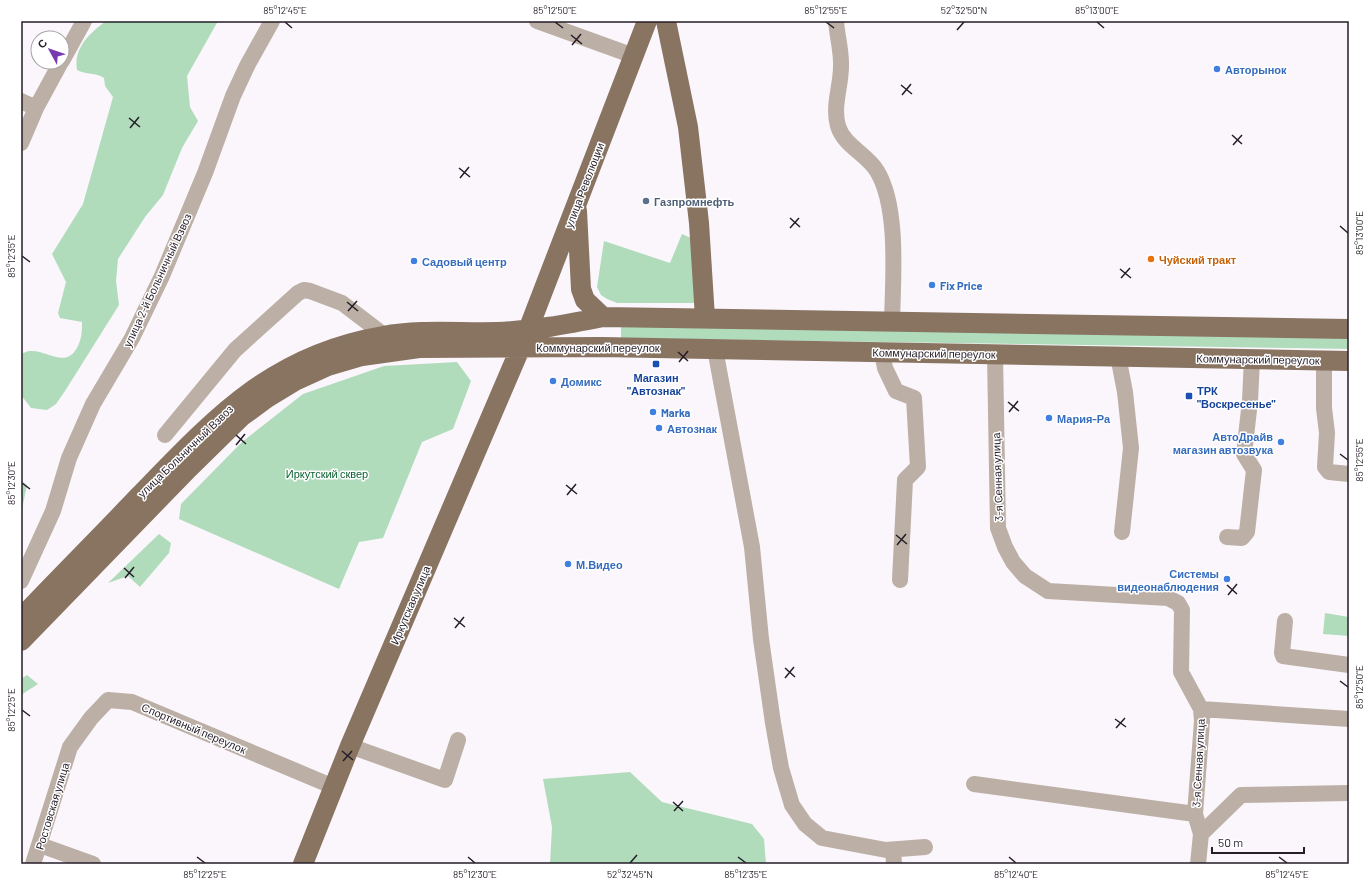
<svg xmlns="http://www.w3.org/2000/svg" width="1370" height="885" viewBox="0 0 1370 885" font-family="Barlow,sans-serif">
	<rect width="100%" height="100%" fill="#faf6fc"/>
	<path fill="#b1dcbc" d="M 106,21 L 218,21 L 187,76 L 190,107 L 198,121 L 182,148 L 163,195 L 145,217 L 118,259 L 116,281 L 119,305 L 65,391 L 56,404 L 47,410 L 31,408 L 21,395 L 21,354 C 24,353 27,351 30,351 C 49,350 66,370 78,346 C 82,337 82,331 82,322 L 60,318 L 58,313 L 66,282 L 52,254 L 83,204 L 113,97 L 105,86 L 104,78 C 96,72 86,75 77,70 C 73,48 90,33 106,21 Z
		M 682,234 L 691,238 L 700,303 L 617,303 L 607,299 L 601,295 L 597,287 L 604,241 L 670,263 Z
		M 621,325 L 1349,336 L 1349,349 L 621,338 Z
		M 457,362 L 471,381 L 453,429 L 422,442 L 383,538 L 359,542 L 339,589 L 179,519 L 181,504 L 242,442 L 303,394 L 384,366 Z
		M 21,480 L 27,485 L 21,514 Z
		M 159,534 L 171,543 L 169,553 L 140,587 L 128,576 L 108,583 Z
		M 1325,613 L 1349,617 L 1349,636 L 1323,634 Z
		M 27,675 L 38,684 L 21,695 L 21,679 Z
		M 630,772 L 662,802 L 752,824 L 764,839 L 766,864 L 550,864 L 552,827 L 543,779 Z"/>
	<g fill="none" stroke-linecap="round" stroke-linejoin="round">
		<path stroke="#bcafa5" stroke-width="16" d="M 537,21 L 634,56
			M 836,21 C 837,35 841,49 841,63 C 842,84 832,105 838,126 C 844,146 867,154 877,171 C 899,207 893,279 892,321
			M 62,61 L 84,21
			M 21,101 L 36,108
			M 21,143 L 36,108 L 61,62
			M 715,349 L 752,547 L 761,639 L 773,723 L 781,768 L 792,805 L 805,824 L 822,838 L 886,850 L 925,847
			M 882,352 L 885,368 L 896,391 L 914,398 L 918,467 L 905,480 L 900,580
			M 995,354 L 998,528 L 1005,547 L 1013,562 L 1025,576 L 1048,591 L 1168,598 L 1178,603 L 1182,610 L 1181,672 L 1201,709 L 1202,721 L 1195,814 L 1201,834 L 1198,864
			M 1118,356 L 1125,392 L 1131,448 L 1122,532
			M 1324,360 L 1324,408 L 1327,433 L 1325,467 L 1329,472 L 1349,474
			M 165,435 L 235,350 L 298,293 L 304,290 L 310,291 L 342,303 L 384,335
			M 1227,537 L 1242,538 L 1247,532 L 1254,470 L 1244,454 L 1250,401 L 1252,359
			M 21,581 L 53,511 L 69,458 L 93,404 L 132,338 L 162,276 L 205,173 L 233,96 L 247,66 L 272,21
			M 1285,621 L 1282,653 L 1283,656 L 1349,665
			M 1201,709 L 1349,719
			M 350,746 L 445,780 L 458,740
			M 974,784 L 1195,814
			M 1201,834 L 1241,795 L 1349,793
			M 40,845 L 93,864
			M 893,850 L 894,864
			M 33,864 L 70,747 L 91,718 L 108,700 L 132,702 L 334,787"/>
		<path stroke="#897361" stroke-width="20" d="M 666,21 L 688,127 L 699,223 L 705,318
			M 577,211 L 581,289 L 585,300 L 603,317
			M 21,618 C 60,577 100,537 139,496 C 214,419 271,355 383,336 C 420,329 459,333 497,332 C 532,331 568,324 603,317 L 1349,329
			M 21,641 L 189,468 L 241,417 L 267,398 L 295,381 L 328,366 L 362,356 L 419,348 L 601,347 L 1349,361
			M 303,864 L 350,746 L 528,330 L 647,21"/>
	</g>
	<path fill="none" stroke="#251d28" stroke-width="1.5" d="M 285,22 L 292,28M 555,22 L 563,28M 826,22 L 834,28M 1097,22 L 1104,28M 957,30 L 964,22M 571,35 L 582,44M 572,45 L 581,34M 901,85 L 912,94M 902,95 L 911,84M 129,118 L 140,127M 130,128 L 139,117M 1232,135 L 1242,144M 1233,145 L 1242,135M 459,168 L 470,177M 460,178 L 469,167M 790,218 L 800,227M 1340,226 L 1348,233M 790,228 L 799,218M 22,256 L 30,262M 1120,269 L 1131,278M 1121,278 L 1130,268M 347,302 L 358,311M 348,311 L 357,301M 678,352 L 688,361M 679,362 L 688,351M 1008,402 L 1019,411M 1009,412 L 1018,401M 236,435 L 246,444M 236,445 L 245,434M 1340,454 L 1348,460M 22,483 L 30,489M 566,485 L 577,494M 567,495 L 576,484M 896,535 L 907,544M 897,545 L 906,534M 124,568 L 134,577M 125,578 L 134,567M 1227,585 L 1237,594M 1228,595 L 1237,584M 454,618 L 465,627M 455,628 L 464,617M 785,668 L 795,677M 785,678 L 794,667M 1340,681 L 1348,687M 22,710 L 30,716M 1115,719 L 1126,727M 1116,728 L 1125,718M 342,751 L 353,760M 343,761 L 352,751M 673,802 L 683,811M 674,811 L 683,801M 197,857 L 205,863M 468,857 L 475,863M 738,857 L 746,863M 1009,857 L 1016,863M 1279,857 L 1287,863M 630,863 L 637,855"/>
	<g fill="#3f7fe0" stroke="#fff" stroke-width="1.5">
		<circle cx="1217" cy="69" r="4"/>
		<circle cx="414" cy="261" r="4"/>
		<circle cx="932" cy="285" r="4"/>
		<circle cx="553" cy="381" r="4"/>
		<circle cx="653" cy="412" r="4"/>
		<circle cx="1049" cy="418" r="4"/>
		<circle cx="659" cy="428" r="4"/>
		<circle cx="1281" cy="442" r="4"/>
		<circle cx="568" cy="564" r="4"/>
		<circle cx="1227" cy="579" r="4"/>
	</g>
	<circle fill="#5c6f8a" stroke="#fff" stroke-width="1.5" cx="646" cy="201" r="4"/>
	<circle fill="#e8710a" stroke="#fff" stroke-width="1.5" cx="1151" cy="259" r="4"/>
	<g fill="#1a4fb4" stroke="#fff" stroke-width="1.5">
		<rect x="652" y="360" width="8" height="8" rx="2"/>
		<rect x="1185" y="392" width="8" height="8" rx="2"/>
	</g>
	<g text-anchor="middle" dominant-baseline="central" stroke-width="3" stroke-linejoin="round" paint-order="stroke">
		<g font-size="11" font-weight="bold" fill="#366cbe" stroke="#fff" text-anchor="start">
			<text x="1225" y="69">Авторынок</text>
			<text x="422" y="261">Садовый центр</text>
			<text x="940" y="285">Fix Price</text>
			<text x="561" y="381">Домикс</text>
			<text x="661" y="412">Marka</text>
			<text x="1057" y="418">Мария-Ра</text>
			<text x="667" y="428">Автознак</text>
			<text x="1273" y="436" text-anchor="end">АвтоДрайв<tspan x="1273" dy="13">магазин автозвука</tspan></text>
			<text x="576" y="564">М.Видео</text>
			<text x="1219" y="573" text-anchor="end">Системы<tspan x="1219" dy="13">видеонаблюдения</tspan></text>
		</g>
		<g font-size="11" fill="#251d28" stroke="#fff">
			<text transform="translate(584 185) rotate(-69)">улица Революции</text>
			<text transform="translate(157 280) rotate(-65)">улица 2-й Больничный Взвоз</text>
			<text x="598" y="347">Коммунарский переулок</text>
			<text transform="translate(934 353) rotate(1)">Коммунарский переулок</text>
			<text transform="translate(1258 359) rotate(1)">Коммунарский переулок</text>
			<text transform="translate(185 451) rotate(-44)">улица Больничный Взвоз</text>
			<text transform="translate(997 477) rotate(-92)">3-я Сенная улица</text>
			<text transform="translate(410 605) rotate(-67)">Иркутская улица</text>
			<text transform="translate(194 728) rotate(23)">Спортивный переулок</text>
			<text transform="translate(1198 763) rotate(-87)">3-я Сенная улица</text>
			<text transform="translate(52 806) rotate(-73)">Ростовская улица</text>
		</g>
		<g font-size="11" font-weight="bold" fill="#4e5e75" stroke="#fff" text-anchor="start">
			<text x="654" y="201">Газпромнефть</text>
		</g>
		<g font-size="11" font-weight="bold" fill="#c56008" stroke="#fff" text-anchor="start">
			<text x="1159" y="259">Чуйский тракт</text>
		</g>
		<g font-size="11" font-weight="bold" fill="#164399" stroke="#fff">
			<text x="656" y="377">Магазин<tspan x="656" dy="13">"Автознак"</tspan></text>
			<text x="1197" y="390" text-anchor="start">ТРК<tspan x="1197" dy="13">"Воскресенье"</tspan></text>
		</g>
		<g font-size="11" fill="#0c6132" stroke="#fff">
			<text x="327" y="473">Иркутский сквер</text>
		</g>
	</g>
	<rect width="1370" height="885" fill="none" stroke="#ffffff" stroke-width="44"/>
	<g transform="translate(50 50) rotate(310)"><circle r="19" fill="#ffffff" stroke="#a8a5a9"/>
	<path d="M0-3L7 15L0 10L-7 15Z" fill="#773bb0"/>
	<text y="-6" font-size="11" font-weight="bold" text-anchor="middle" fill="#251d28">С</text>
	</g>
	<path d="M1212 847v6h92v-6" fill="none" stroke="#251d28" stroke-width="2"/>
	<text x="1218" y="847" font-size="12" fill="#251d28" stroke="#ffffff" stroke-width="3" paint-order="stroke">50 m</text>
	<rect x="22" y="22" width="1326" height="841" fill="none" stroke="#251d28" stroke-width="1.5"/>
	<g font-size="10" text-anchor="middle" fill="#251d28">
		<text x="285" y="14">85°12'45"E</text>
		<text x="555" y="14">85°12'50"E</text>
		<text x="826" y="14">85°12'55"E</text>
		<text x="964" y="14">52°32'50"N</text>
		<text x="1097" y="14">85°13'00"E</text>
		<text transform="translate(1359 233) rotate(-90)" y="4">85°13'00"E</text>
		<text transform="translate(11 256) rotate(-90)" y="4">85°12'35"E</text>
		<text transform="translate(1359 460) rotate(-90)" y="4">85°12'55"E</text>
		<text transform="translate(11 483) rotate(-90)" y="4">85°12'30"E</text>
		<text transform="translate(1359 687) rotate(-90)" y="4">85°12'50"E</text>
		<text transform="translate(11 710) rotate(-90)" y="4">85°12'25"E</text>
		<text x="205" y="878">85°12'25"E</text>
		<text x="475" y="878">85°12'30"E</text>
		<text x="630" y="878">52°32'45"N</text>
		<text x="746" y="878">85°12'35"E</text>
		<text x="1016" y="878">85°12'40"E</text>
		<text x="1287" y="878">85°12'45"E</text>
	</g>
</svg>
